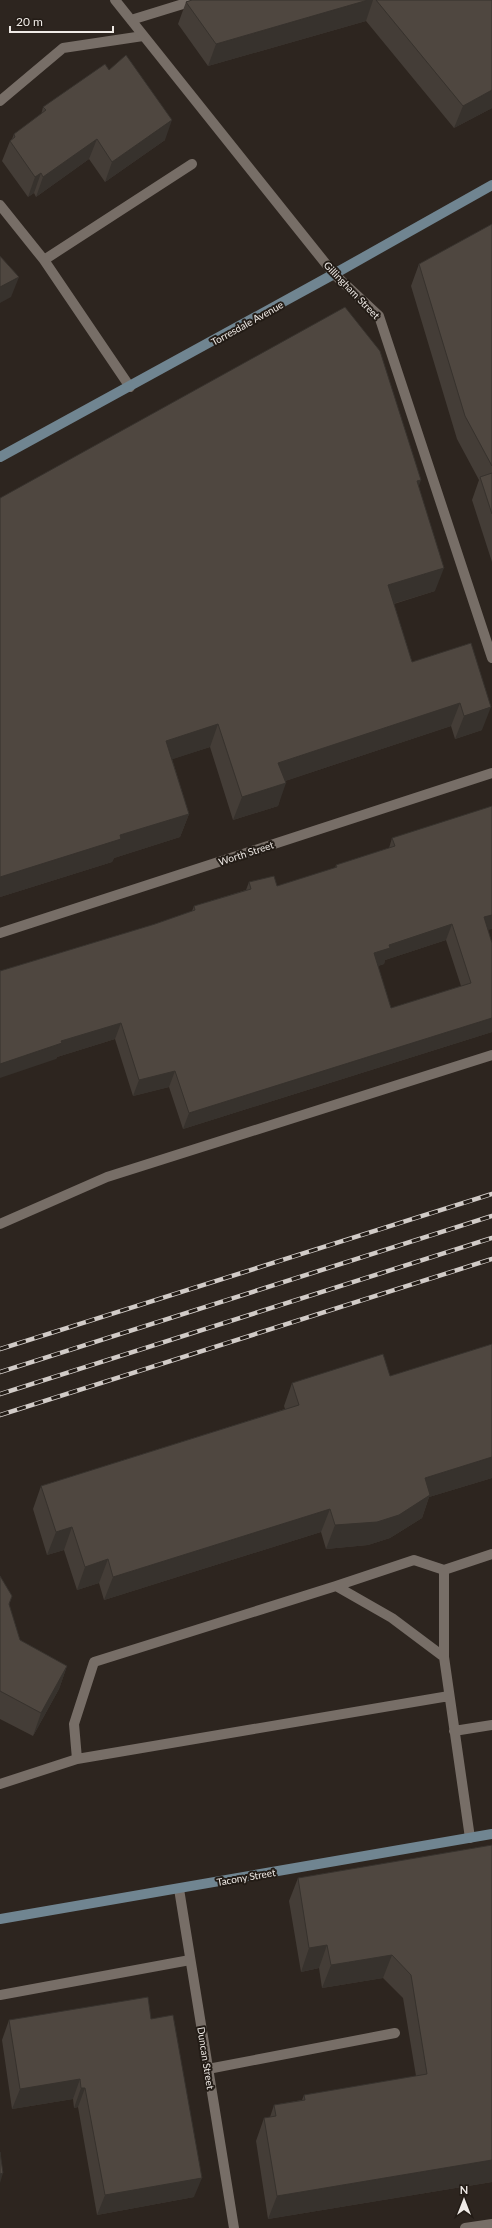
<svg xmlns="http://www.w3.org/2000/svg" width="492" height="2228" viewBox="0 0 492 2228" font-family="Lato,sans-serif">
	<rect width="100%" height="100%" fill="#2d251f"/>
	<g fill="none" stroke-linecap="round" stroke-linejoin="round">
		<path stroke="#776e67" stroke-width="10" d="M 0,101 L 63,48 L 143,36
			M 0,205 L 44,260 L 130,387
			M 44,260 L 192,164
			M 0,1224 L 107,1177 L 492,1055
			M 444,1570 L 492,1554
			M 444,1657 L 392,1618 L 336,1586 L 414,1560 L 444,1570 L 444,1657 L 470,1838
			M 454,1731 L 492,1725
			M 77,1759 L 449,1696
			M 0,1784 L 77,1759 L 74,1724 L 94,1662 L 336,1586
			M 0,1995 L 190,1960
			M 208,2069 L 395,2033"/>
		<path stroke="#776e67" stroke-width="10" d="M 115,0 L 334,274 L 379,316 L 492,658
			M 131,20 L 196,0
			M 0,933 L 492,773
			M 179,1889 L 234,2228
			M 465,2228 L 492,2224"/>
		<path stroke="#708591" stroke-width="10" d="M 0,457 L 334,274 L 492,185
			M 0,1919 L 492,1834"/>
		<defs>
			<path id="rail" d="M 0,1349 L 492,1194
				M 0,1372 L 492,1216
				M 0,1394 L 492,1238
				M 0,1415 L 492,1259"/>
		</defs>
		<use href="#rail" stroke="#d1cbc7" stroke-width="4.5"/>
		<use href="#rail" stroke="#231c16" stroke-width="3" stroke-dasharray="9" stroke-linecap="butt"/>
	</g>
	<path fill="#443d37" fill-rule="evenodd" d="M 192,0 L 492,0 L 492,108 L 454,128 L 366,21 L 208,66 L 178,24 L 186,2 Z
		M 43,107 L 165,140 L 105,182 L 89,159 L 36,197 L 34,193 L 28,197 L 2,161 L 10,141 L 12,139 L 14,134 L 41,115 Z
		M 492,224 L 492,562 L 472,500 L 479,480 L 457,439 L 411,286 L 419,264 Z
		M 419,487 L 435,591 L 394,604 L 412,662 L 471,643 L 482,730 L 455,739 L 451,726 L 285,781 L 278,806 L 233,820 L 210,747 L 172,759 L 189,814 L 180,837 L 114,858 L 112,862 L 0,897 L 0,498 Z
		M 392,838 L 488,930 L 492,943 L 492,1032 L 183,1129 L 169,1087 L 133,1096 L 115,1039 L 57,1057 L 56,1059 L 0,971 L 155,924 L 192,911 L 194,906 L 246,890 L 249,882 L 277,886 L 335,868 L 336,865 L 389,848 ZM 446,940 L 461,986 L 391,1008 L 378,966 L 384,964 L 385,960 Z
		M 492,1344 L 492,1478 L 429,1497 L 422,1518 L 390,1538 L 368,1545 L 326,1549 L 321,1532 L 104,1600 L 99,1583 L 77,1590 L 64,1550 L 47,1555 L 33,1509 L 41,1486 L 285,1409 L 284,1406 L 292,1383 L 390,1376 Z
		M 0,1576 L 12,1596 L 9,1605 L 20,1640 L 67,1666 L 59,1689 L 33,1736 L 0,1719 Z
		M 492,1845 L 492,2182 L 268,2219 L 256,2141 L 264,2118 L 270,2117 L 274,2105 L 302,2100 L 304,2095 L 416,2076 L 403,1998 L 383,1978 L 322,1988 L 319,1968 L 301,1972 L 289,1901 L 298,1878 Z
		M 151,2019 L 194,2197 L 97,2215 L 78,2107 L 74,2108 L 73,2099 L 12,2109 L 2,2040 L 9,2020 Z"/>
	<path fill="#37322d" d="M 368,0 L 373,0 L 366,21 L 208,66 L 216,44 Z
		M 492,90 L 492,108 L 454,128 L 463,106 Z
		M 172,120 L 165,140 L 105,182 L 112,162 Z
		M 97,139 L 89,159 L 36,197 L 43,177 Z
		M 41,173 L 34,193 L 28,197 L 35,177 Z
		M 19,277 L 11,297 L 0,303 L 0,287 Z
		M 421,480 L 413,503 L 417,481 Z
		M 444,568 L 435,591 L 379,608 L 388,585 Z
		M 460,703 L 451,726 L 270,786 L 278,763 Z
		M 491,707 L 482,730 L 455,739 L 464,716 Z
		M 218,724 L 210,747 L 158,764 L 166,741 Z
		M 286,783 L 278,806 L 233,820 L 242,797 Z
		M 189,814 L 180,837 L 114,858 L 112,862 L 0,897 L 0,877 L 120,835 Z
		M 492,915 L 492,929 L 478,933 L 484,917 Z
		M 452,924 L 446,940 L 385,960 L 384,964 L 368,969 L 374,953 L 389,945 Z
		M 492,1018 L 492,1032 L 183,1129 L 189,1113 Z
		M 121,1023 L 115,1039 L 57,1057 L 56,1059 L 0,1078 L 0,1064 L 61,1041 Z
		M 175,1071 L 169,1087 L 133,1096 L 139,1080 Z
		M 492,1457 L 492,1478 L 429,1497 L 422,1518 L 390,1538 L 368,1545 L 326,1549 L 335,1525 L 425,1478 Z
		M 330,1509 L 321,1532 L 104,1600 L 113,1577 Z
		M 72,1527 L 64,1550 L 47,1555 L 56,1532 Z
		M 108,1559 L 99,1583 L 77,1590 L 85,1567 Z
		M 67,1666 L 59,1689 L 33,1736 L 41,1713 Z
		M 327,1945 L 319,1968 L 301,1972 L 309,1948 Z
		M 392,1955 L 383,1978 L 322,1988 L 331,1965 Z
		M 80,2079 L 73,2099 L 12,2109 L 20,2089 Z
		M 81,2088 L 85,2088 L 78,2107 L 74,2108 Z
		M 492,2160 L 492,2182 L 268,2219 L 277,2196 Z
		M 3,2173 L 0,2183 L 0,2174 Z
		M 202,2178 L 194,2197 L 97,2215 L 105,2195 Z"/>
	<path fill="#4f4740" stroke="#37322d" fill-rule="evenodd" d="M 192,0 L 368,0 L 216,44 L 186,2 Z
		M 376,0 L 492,0 L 492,90 L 463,106 Z
		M 126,55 L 172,120 L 112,162 L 97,139 L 43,177 L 41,173 L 35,177 L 10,141 L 15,137 L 14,134 L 46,110 L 43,107 L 105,64 L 109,70 Z
		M 492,224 L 492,466 L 465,416 L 419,264 Z
		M 0,256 L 19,277 L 0,287 Z
		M 345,307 L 380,351 L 421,480 L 417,481 L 444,568 L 388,585 L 412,662 L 471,643 L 491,707 L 464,716 L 460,703 L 278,763 L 286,783 L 242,797 L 218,724 L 166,741 L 189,814 L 120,835 L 121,839 L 0,877 L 0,498 Z
		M 492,473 L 492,514 L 480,477 Z
		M 492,806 L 492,915 L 484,917 L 492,943 L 492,1018 L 189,1113 L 175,1071 L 139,1080 L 121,1023 L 61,1041 L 62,1043 L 0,1064 L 0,970 L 0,971 L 155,924 L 195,910 L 194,906 L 251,889 L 249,882 L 274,876 L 277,886 L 337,867 L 336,865 L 395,846 L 392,838 ZM 452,924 L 471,983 L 391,1008 L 374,953 L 390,948 L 389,945 Z
		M 492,1344 L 492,1457 L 425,1478 L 430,1495 L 399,1515 L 377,1522 L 335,1525 L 330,1509 L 113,1577 L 108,1559 L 85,1567 L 72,1527 L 56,1532 L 41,1486 L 299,1405 L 292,1383 L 383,1354 L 390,1376 Z
		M 0,1576 L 12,1596 L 9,1604 L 20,1640 L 67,1666 L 41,1713 L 0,1691 Z
		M 492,1845 L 492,2160 L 277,2196 L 264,2118 L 276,2116 L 274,2105 L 305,2100 L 304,2095 L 427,2074 L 411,1975 L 392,1955 L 331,1965 L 327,1945 L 309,1948 L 298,1878 Z
		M 148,1997 L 151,2019 L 173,2015 L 202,2178 L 105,2195 L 85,2088 L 81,2088 L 80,2079 L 20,2089 L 9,2020 Z
		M 0,2152 L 3,2173 L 0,2174 Z"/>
	<g text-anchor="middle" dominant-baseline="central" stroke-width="4" stroke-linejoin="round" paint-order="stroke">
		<g font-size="10" fill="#efeae6" stroke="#231c16">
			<text transform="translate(352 290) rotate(46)">Gillingham Street</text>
			<text transform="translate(247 323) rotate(-29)">Torresdale Avenue</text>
			<text transform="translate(246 853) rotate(-18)">Worth Street</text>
			<text transform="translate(246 1877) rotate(-10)">Tacony Street</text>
			<text transform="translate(206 2058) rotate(81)">Duncan Street</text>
		</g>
	</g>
	<g transform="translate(464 2200)" stroke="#231c16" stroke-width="3" paint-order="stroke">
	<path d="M0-3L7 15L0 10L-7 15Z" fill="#efeae6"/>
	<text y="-6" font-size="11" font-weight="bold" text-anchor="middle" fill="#efeae6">N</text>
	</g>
	<path d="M10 26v6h103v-6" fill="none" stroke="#efeae6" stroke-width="2"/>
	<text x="16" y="26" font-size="12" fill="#efeae6" stroke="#231c16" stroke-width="3" paint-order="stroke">20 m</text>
</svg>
